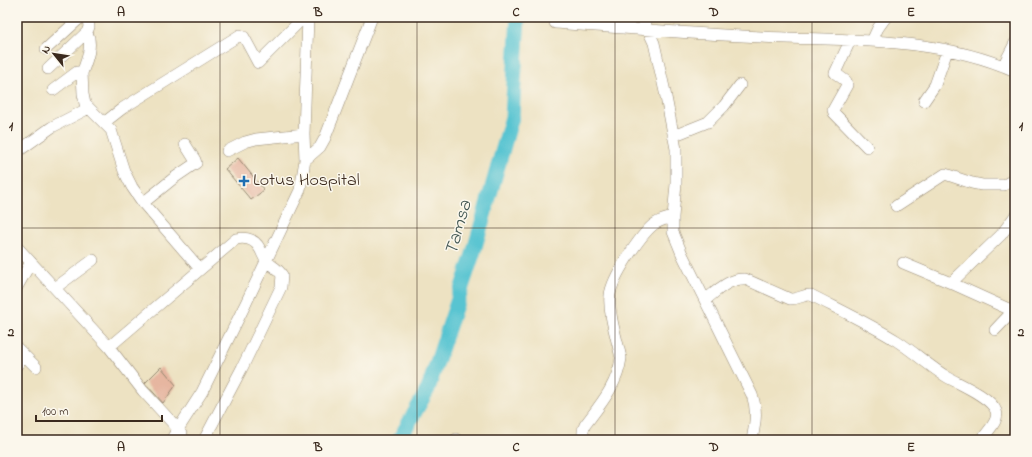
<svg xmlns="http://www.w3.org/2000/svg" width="1032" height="457" viewBox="0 0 1032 457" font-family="'Indie Flower',sans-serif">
	<rect width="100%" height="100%" fill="#fbf7ec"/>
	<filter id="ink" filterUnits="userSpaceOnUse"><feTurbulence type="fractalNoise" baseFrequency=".025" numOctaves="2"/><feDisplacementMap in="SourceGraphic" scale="8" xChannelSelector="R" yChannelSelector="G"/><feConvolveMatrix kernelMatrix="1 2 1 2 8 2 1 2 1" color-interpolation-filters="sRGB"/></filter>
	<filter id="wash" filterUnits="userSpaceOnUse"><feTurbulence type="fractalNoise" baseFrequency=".012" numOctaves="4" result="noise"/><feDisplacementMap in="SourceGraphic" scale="16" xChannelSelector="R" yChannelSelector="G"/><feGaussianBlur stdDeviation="0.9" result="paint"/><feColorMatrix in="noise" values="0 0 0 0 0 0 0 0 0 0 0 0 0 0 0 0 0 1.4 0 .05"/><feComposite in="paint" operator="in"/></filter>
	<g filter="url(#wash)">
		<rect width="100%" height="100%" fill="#ede2c2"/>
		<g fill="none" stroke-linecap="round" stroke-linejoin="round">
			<path stroke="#58c4d1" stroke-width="15" d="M 399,440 L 428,389 L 473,254 L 512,117 L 518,17"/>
		</g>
		<g id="blocks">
			<path fill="#e6b6a0" d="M 238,158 L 264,190 L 251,200 L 225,169 Z
				M 161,367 L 176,385 L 163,403 L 145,383 Z"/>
		</g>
	</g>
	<g filter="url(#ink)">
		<use href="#blocks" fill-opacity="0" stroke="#948670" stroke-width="1"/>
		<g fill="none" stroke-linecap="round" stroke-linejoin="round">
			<defs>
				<path id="minor" d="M 642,17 L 654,43 L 665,92 L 676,149 L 676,184 L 673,217 L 673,232 L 682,254 L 752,395 C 758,411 755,424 752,440
					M 555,23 C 624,28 692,34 761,37 C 846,41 936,36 1015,71
					M 850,41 L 835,73 L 846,81 L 847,85 L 833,110 L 834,113 L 867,147
					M 872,41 L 878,28 L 886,17
					M 46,49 L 81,17
					M 1003,66 L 1015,43
					M 48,69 L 87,32 L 89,27 L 88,17
					M 82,73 C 87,60 93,45 87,32
					M 53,90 L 77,72 L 82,73 L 83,94 L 85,104 L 111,130 L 124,171 L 132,187 L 143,203 L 200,269
					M 924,101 L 935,85 L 947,51
					M 105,122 L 123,108 L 240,35 L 244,37 L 258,63 L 304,17
					M 673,136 L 708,122 L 724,106 L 740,85
					M 227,151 L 245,142 L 256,139 L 304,134
					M 17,152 L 52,127 L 89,108
					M 305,160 L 320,147 L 325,138 L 372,17
					M 143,203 L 174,178 L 196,163 L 195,160 L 185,144
					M 896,206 L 945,174 L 972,183 L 982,185 L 1004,185 L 1015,179
					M 17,247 L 109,347 L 143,391 L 179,430 L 184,440
					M 903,263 L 951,283
					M 17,287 L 31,262
					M 55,288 L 93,260
					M 705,300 C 717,291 729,278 745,279 L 790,299 C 798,300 803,294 811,295 C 840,310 870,324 897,341 C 914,352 929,366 947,377 C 959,384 991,397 996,411 C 1000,421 986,432 982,440
					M 1013,311 L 951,283 L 1001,235 L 1015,216
					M 995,330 L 1015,309
					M 109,347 L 236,239 C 246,237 255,239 260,249 C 262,252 263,257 266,260 C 270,266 277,267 282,275 L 281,287 L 242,368 L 204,440
					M 17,348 L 36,367
					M 17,365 L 24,355
					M 456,439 L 457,440
					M 171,440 L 202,392 L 246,303 L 300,190 L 305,160 L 304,134 L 308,17
					M 586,440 C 582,434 582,431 585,425 C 600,405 618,384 621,358 C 617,339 608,313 610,295 C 612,277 640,236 653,225 C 659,220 666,219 673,217"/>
			</defs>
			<use href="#minor" stroke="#948670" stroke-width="12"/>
			<use href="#minor" stroke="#fff" stroke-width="11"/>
		</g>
	</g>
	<path fill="none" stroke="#3b2a1e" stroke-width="1" stroke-opacity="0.55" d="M 220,17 L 220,440M 417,17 L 417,440M 615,17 L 615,440M 812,17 L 812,440M 17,228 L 1015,228"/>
	<path fill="#1f6fb2" stroke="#fbf7ec" stroke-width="1.5" d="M242 175h4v4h4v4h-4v4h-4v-4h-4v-4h4z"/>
	<g text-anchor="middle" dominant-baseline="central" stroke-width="3" stroke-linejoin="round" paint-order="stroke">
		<g font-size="18" fill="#3b2a1e" stroke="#fbf7ec" text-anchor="start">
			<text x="253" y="181">Lotus Hospital</text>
		</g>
		<g font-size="19" font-style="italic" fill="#445854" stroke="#fbf7ec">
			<text transform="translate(459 228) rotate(-74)">Tamsa</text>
		</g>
	</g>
	<rect width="1032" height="457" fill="none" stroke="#fbf7ec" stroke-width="44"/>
	<g transform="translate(54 54) rotate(300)" stroke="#fbf7ec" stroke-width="3" paint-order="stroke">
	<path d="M0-3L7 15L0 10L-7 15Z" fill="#3b2a1e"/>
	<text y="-6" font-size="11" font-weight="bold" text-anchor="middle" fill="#3b2a1e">N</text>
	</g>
	<path d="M36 415v6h126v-6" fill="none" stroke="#3b2a1e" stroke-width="2"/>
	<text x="42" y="415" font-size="12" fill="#3b2a1e" stroke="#fbf7ec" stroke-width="3" paint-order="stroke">100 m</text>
	<rect x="22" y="22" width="988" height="413" fill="none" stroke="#3b2a1e" stroke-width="1.5"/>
	<g font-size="13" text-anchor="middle" font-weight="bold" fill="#3b2a1e">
		<text x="121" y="16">A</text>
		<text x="318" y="16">B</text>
		<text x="516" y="16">C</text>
		<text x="714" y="16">D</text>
		<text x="911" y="16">E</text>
		<text x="11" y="130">1</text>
		<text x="1021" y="130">1</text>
		<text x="11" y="336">2</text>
		<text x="1021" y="336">2</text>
		<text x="121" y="451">A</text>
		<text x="318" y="451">B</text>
		<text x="516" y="451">C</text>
		<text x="714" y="451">D</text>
		<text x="911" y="451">E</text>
	</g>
</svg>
